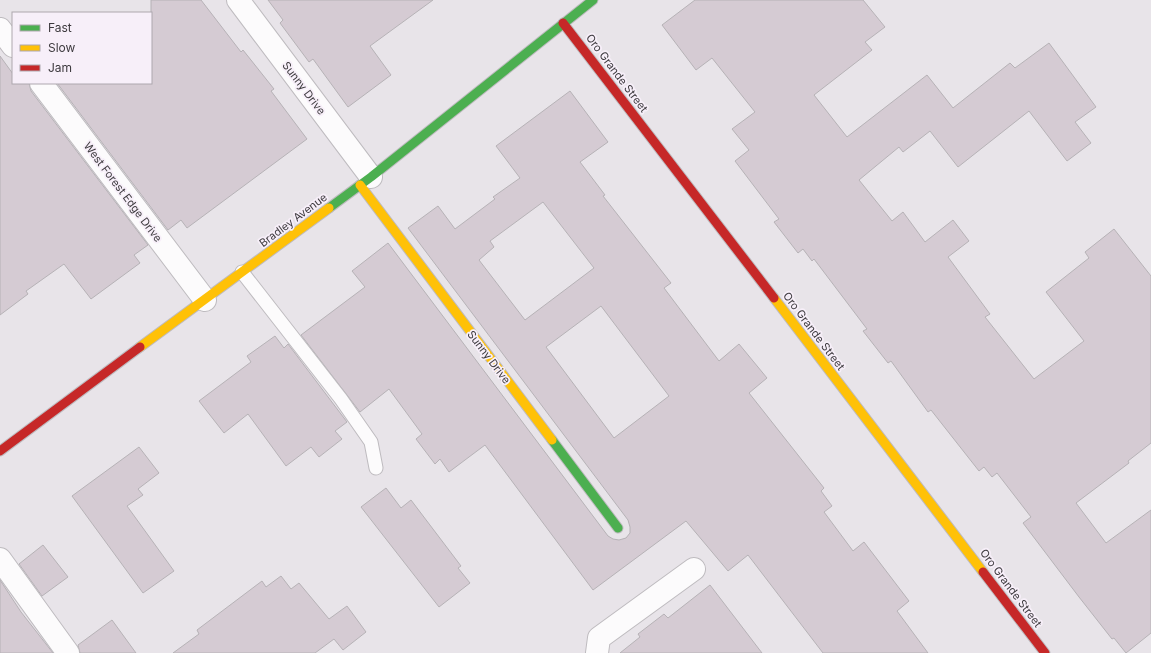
<svg xmlns="http://www.w3.org/2000/svg" width="1151" height="653" viewBox="0 0 1151 653" font-family="Inter,sans-serif">
	<rect width="100%" height="100%" fill="#e8e4e9"/>
	<path fill="#d5cbd3" stroke="#b6b2b6" fill-rule="evenodd" d="M 151,0 L 201,0 L 241,52 L 243,50 L 274,89 L 271,91 L 307,139 L 187,228 L 181,220 L 168,230 L 57,83 L 151,83 Z
		M 268,0 L 433,0 L 370,46 L 391,75 L 348,107 L 313,59 L 309,62 L 280,23 L 283,20 Z
		M 695,0 L 863,0 L 885,27 L 865,42 L 872,50 L 814,95 L 847,137 L 927,75 L 953,108 L 1010,63 L 1015,68 L 1049,43 L 1096,107 L 1075,122 L 1091,143 L 1067,161 L 1029,111 L 958,167 L 930,131 L 903,152 L 899,147 L 859,180 L 892,221 L 903,212 L 925,242 L 953,220 L 969,241 L 948,257 L 990,314 L 985,317 L 1034,379 L 1084,341 L 1046,292 L 1089,258 L 1085,252 L 1114,229 L 1151,276 L 1151,443 L 1128,461 L 1129,463 L 1076,503 L 1106,543 L 1151,510 L 1151,633 L 1126,653 L 1114,638 L 1112,639 L 1079,597 L 1023,523 L 1031,517 L 997,473 L 992,477 L 984,467 L 979,471 L 931,410 L 928,412 L 891,361 L 888,363 L 863,331 L 867,329 L 814,259 L 812,261 L 803,249 L 798,253 L 774,222 L 779,219 L 735,161 L 749,150 L 732,129 L 755,112 L 712,58 L 696,70 L 662,25 Z
		M 0,56 L 13,74 L 13,83 L 29,83 L 31,91 L 148,245 L 134,255 L 140,263 L 91,299 L 64,264 L 26,291 L 28,294 L 0,315 Z
		M 570,91 L 608,142 L 580,162 L 605,195 L 603,196 L 671,283 L 664,288 L 719,361 L 739,344 L 767,378 L 749,393 L 824,488 L 821,491 L 832,506 L 824,512 L 853,551 L 864,542 L 909,601 L 897,611 L 928,653 L 823,653 L 748,555 L 728,571 L 686,521 L 593,590 L 485,445 L 449,472 L 440,459 L 435,464 L 416,439 L 422,434 L 389,389 L 360,412 L 301,335 L 365,287 L 352,271 L 388,243 L 608,536 L 613,539 L 619,540 L 626,538 L 630,533 L 630,527 L 628,520 L 408,228 L 438,206 L 455,229 L 495,199 L 493,197 L 520,178 L 496,146 ZM 543,202 L 594,268 L 525,320 L 479,260 L 494,247 L 490,241 ZM 601,306 L 669,396 L 614,438 L 546,347 Z
		M 275,336 L 284,348 L 288,344 L 347,422 L 335,431 L 342,439 L 319,457 L 311,447 L 286,466 L 248,414 L 224,433 L 199,401 L 251,362 L 247,356 Z
		M 139,447 L 159,473 L 138,489 L 143,495 L 127,506 L 174,571 L 143,593 L 72,496 Z
		M 386,488 L 401,508 L 411,500 L 461,566 L 458,568 L 470,583 L 439,607 L 361,507 Z
		M 43,545 L 68,577 L 42,596 L 19,564 Z
		M 281,576 L 291,589 L 299,583 L 329,619 L 347,606 L 366,632 L 343,650 L 334,639 L 315,653 L 173,653 L 199,634 L 197,630 L 262,581 L 266,587 Z
		M 0,580 L 21,612 L 53,653 L 0,653 Z
		M 710,585 L 762,653 L 620,653 L 640,637 L 638,634 L 664,614 L 668,618 Z
		M 112,620 L 136,653 L 80,653 L 78,645 Z"/>
	<g fill="none" stroke-linecap="round" stroke-linejoin="round">
		<defs>
			<path id="lane" d="M 242,272 L 341,399 L 371,442 L 376,468"/>
			<path id="street" d="M 238,0 L 371,177
				M 0,29 L 13,46
				M 41,83 L 205,300
				M 0,559 L 68,653
				M 597,653 L 599,638 L 694,569"/>
			<path id="fast" d="M 329,208 L 371,177 L 593,0
				M 552,440 L 618,528"/>
			<path id="slow" d="M 360,185 L 552,440
				M 774,298 L 983,572
				M 140,347 L 329,208"/>
			<path id="jam" d="M 563,23 L 774,298
				M 0,451 L 140,347
				M 983,572 L 1045,653"/>
		</defs>
		<use href="#lane" stroke="#bebbbf" stroke-width="15"/>
		<use href="#street" stroke="#bebbbf" stroke-width="24"/>
		<use href="#fast" stroke="#bebbbf" stroke-width="11"/>
		<use href="#slow" stroke="#bebbbf" stroke-width="11"/>
		<use href="#jam" stroke="#bebbbf" stroke-width="11"/>
		<use href="#lane" stroke="#fcfbfc" stroke-width="13"/>
		<use href="#street" stroke="#fcfbfc" stroke-width="22"/>
		<use href="#fast" stroke="#4caf50" stroke-width="9"/>
		<use href="#slow" stroke="#ffc107" stroke-width="9"/>
		<use href="#jam" stroke="#c62828" stroke-width="9"/>
	</g>
	<g text-anchor="middle" dominant-baseline="central" stroke-width="3.5" stroke-linejoin="round" paint-order="stroke">
		<g font-size="11" fill="#3d3a3e" stroke="#f7eff9">
			<text transform="translate(617 73) rotate(53)">Oro Grande Street</text>
			<text transform="translate(304 88) rotate(53)">Sunny Drive</text>
			<text transform="translate(123 192) rotate(53)">West Forest Edge Drive</text>
			<text transform="translate(293 220) rotate(-37)">Bradley Avenue</text>
			<text transform="translate(814 331) rotate(53)">Oro Grande Street</text>
			<text transform="translate(489 357) rotate(53)">Sunny Drive</text>
			<text transform="translate(1011 588) rotate(53)">Oro Grande Street</text>
		</g>
	</g>
	<rect x="12" y="12" width="140" height="72" fill="#f7eff9" stroke="#ada7ae"/>
	<rect x="20" y="25" width="20" height="6" fill="#4caf50" stroke="#ada7ae"/>
	<text x="48" y="32" font-size="12" fill="#3d3a3e">Fast</text>
	<rect x="20" y="45" width="20" height="6" fill="#ffc107" stroke="#ada7ae"/>
	<text x="48" y="52" font-size="12" fill="#3d3a3e">Slow</text>
	<rect x="20" y="65" width="20" height="6" fill="#c62828" stroke="#ada7ae"/>
	<text x="48" y="72" font-size="12" fill="#3d3a3e">Jam</text>
</svg>
